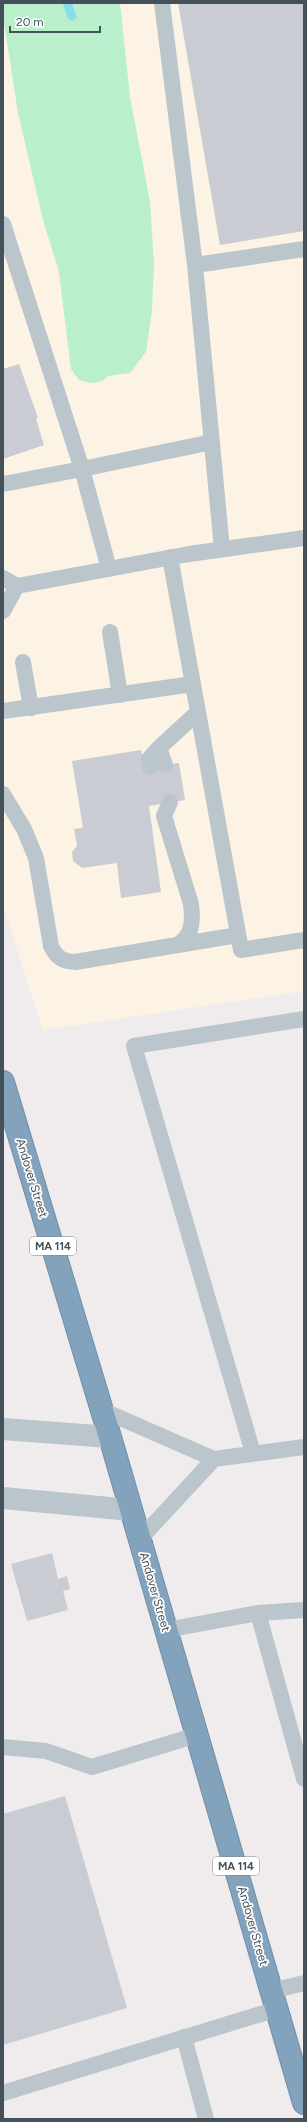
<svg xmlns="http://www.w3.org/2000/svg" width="307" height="2122" viewBox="0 0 307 2122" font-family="Figtree,sans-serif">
	<rect width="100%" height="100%" fill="#f0eced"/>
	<path fill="#fcf3e4" d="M 3,3 L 304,3 L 304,991 L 43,1030 L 3,906 Z"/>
	<path fill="#b9efcb" d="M 4,3 L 120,3 L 130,97 L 150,202 L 154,264 L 152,311 L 146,352 L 130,373 L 108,376 L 102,381 L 91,383 L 79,380 L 71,369 L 59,272 L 43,220 L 18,113 L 4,23 Z"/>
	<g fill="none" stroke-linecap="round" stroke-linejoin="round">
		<path stroke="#86ddec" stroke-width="9" d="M 67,3 L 72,16"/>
	</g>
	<path fill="#c9ccd2" d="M 178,3 L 304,3 L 304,231 L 220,245 Z
		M 19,364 L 38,418 L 36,419 L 44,445 L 3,459 L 3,369 Z
		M 141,750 L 144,767 L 179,763 L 185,800 L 149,806 L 161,892 L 121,898 L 117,863 L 82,868 L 73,861 L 72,852 L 77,846 L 74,829 L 83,828 L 72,761 Z
		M 52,1553 L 58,1579 L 67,1576 L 70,1589 L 63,1591 L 68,1610 L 27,1621 L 11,1564 Z
		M 65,1796 L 127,2008 L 3,2045 L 3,1814 Z"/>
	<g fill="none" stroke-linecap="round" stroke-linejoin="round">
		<defs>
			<path id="highway" d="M 3,1082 L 110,1437 L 304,2103"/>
		</defs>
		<use href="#highway" stroke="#6f8ea8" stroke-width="24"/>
		<path stroke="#bbc5cc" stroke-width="16" d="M 162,3 L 195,265
			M 3,224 L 82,469 L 212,442
			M 3,484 L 82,469 L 109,569
			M 222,549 L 195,265 L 304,249
			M 170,557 L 241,950 L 304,940
			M 3,578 L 17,586 L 189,554 L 304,538
			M 3,611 L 17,586
			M 110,632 L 120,695
			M 23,662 L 31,708
			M 3,711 L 193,684
			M 165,765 L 159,748 L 198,712
			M 150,767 L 149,759 L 159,748
			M 3,794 L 24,829 L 36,858 L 51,946 C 57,958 62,961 75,962 L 238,935
			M 170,802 L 164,816 L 191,904 C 193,921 193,936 177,945
			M 102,1410 L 214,1459 L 304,1447
			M 253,1453 L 134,1046 L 304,1019
			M 140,1539 L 214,1459
			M 258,1613 L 304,1779
			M 166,1630 L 258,1613 L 304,1610
			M 3,1747 L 46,1751 L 92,1767 L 197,1735
			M 272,1991 L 304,1983
			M 184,2037 L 206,2119
			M 3,2093 L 277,2009"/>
		<path stroke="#bbc5cc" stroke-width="22" d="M 3,1429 L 110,1437
			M 3,1498 L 131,1510"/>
		<use href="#highway" stroke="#83a3bd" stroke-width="22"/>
	</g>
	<g text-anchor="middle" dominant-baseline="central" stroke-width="3.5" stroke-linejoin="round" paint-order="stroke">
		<g fill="#fff" stroke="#7d858c" stroke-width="1">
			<rect x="30" y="1237" width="46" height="18" rx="3"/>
			<rect x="213" y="1857" width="46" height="18" rx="3"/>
		</g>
		<g font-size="11" font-weight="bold" fill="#45515a">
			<text x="53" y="1246">MA 114</text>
			<text x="236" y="1866">MA 114</text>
		</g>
		<g font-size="12" fill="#45515a" stroke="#fff">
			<text transform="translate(32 1178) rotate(73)">Andover Street</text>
			<text transform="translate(155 1592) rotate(74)">Andover Street</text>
			<text transform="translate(253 1926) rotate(74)">Andover Street</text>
		</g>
	</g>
	<rect width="307" height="2122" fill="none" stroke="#45515a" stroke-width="8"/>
	<path d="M10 26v6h90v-6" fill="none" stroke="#45515a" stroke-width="2"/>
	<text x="16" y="26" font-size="12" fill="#45515a" stroke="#ffffff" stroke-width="3" paint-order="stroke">20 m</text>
</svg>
